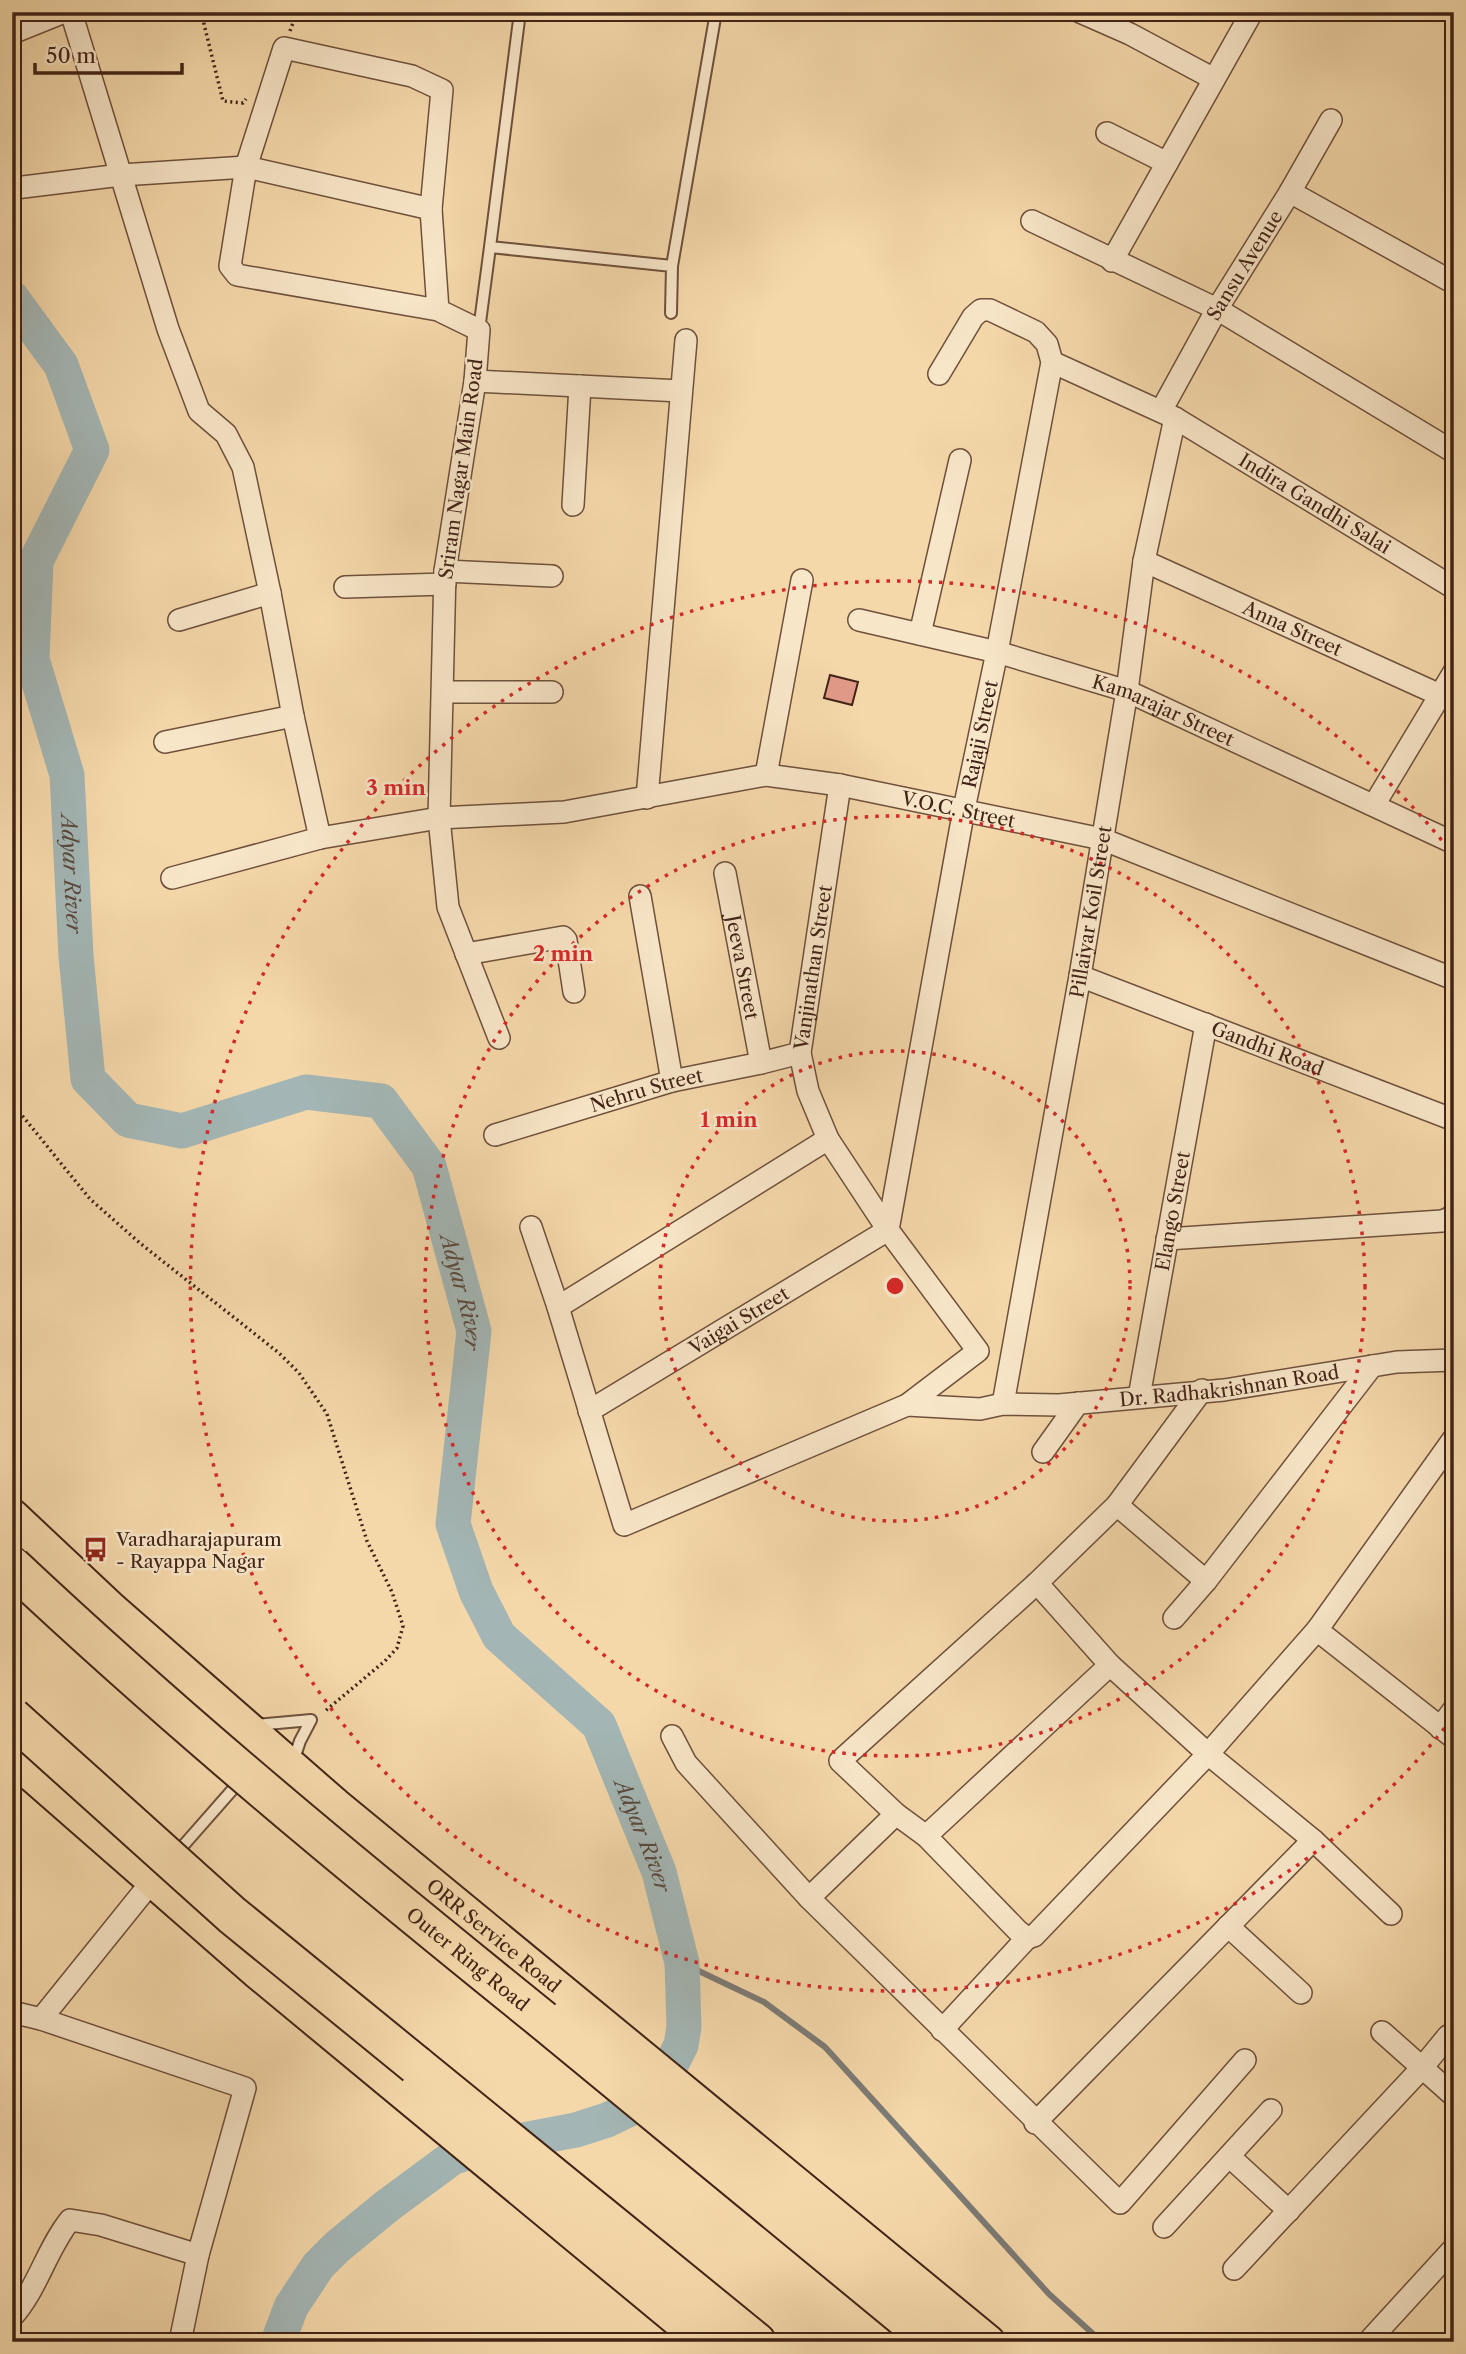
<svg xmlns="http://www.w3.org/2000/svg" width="1466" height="2354" viewBox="0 0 1466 2354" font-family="'Libre Caslon Text',serif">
	<rect width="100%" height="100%" fill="#f5d8aa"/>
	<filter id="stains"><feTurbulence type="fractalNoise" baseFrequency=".00286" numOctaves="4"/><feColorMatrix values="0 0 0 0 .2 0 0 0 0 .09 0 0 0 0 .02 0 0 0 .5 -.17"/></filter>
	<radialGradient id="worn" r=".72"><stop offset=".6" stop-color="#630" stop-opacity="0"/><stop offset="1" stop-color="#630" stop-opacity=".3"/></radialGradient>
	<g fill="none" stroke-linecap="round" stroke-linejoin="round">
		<path stroke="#7c7b76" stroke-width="6" d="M 682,1963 L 764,2002 L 825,2047 L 1049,2294 L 1102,2342"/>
		<path stroke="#a3b6b5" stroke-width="35" id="s1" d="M 12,298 L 61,365 L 92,450 L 36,561 L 32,659 L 67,775 L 76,956 L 88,1079 L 128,1120 L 182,1131 L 306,1092 L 381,1101 L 429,1166 L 474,1331 L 453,1524 L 476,1591 L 499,1636 L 599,1725 L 659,1872 L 682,1963 L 684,2027 L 681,2045 L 670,2067 L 652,2092 L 632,2108 L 607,2120 L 576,2130 L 485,2147 L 452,2158 L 387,2206 L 337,2247 L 318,2266 L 291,2307 L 278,2342"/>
	</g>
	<path fill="#e19a87" stroke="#412317" stroke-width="2" d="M 830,675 L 858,682 L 852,705 L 824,698 Z"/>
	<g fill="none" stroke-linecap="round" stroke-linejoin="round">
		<defs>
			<path id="lane" d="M 490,247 L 520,12
				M 671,313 L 672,266 L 716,12
				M 479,330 L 490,247 L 672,266
				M 256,1725 L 311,1720
				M 293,1762 L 300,1741 L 311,1720
				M 175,1855 L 241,1780"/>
			<g id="street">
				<path d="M 71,12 L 168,329 L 199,411 L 226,434 L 243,467 L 270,593 L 293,716 L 320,838"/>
				<path d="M 1080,12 L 1130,34 L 1214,79"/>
				<path d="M 12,33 L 64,12"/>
				<path d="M 1107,133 L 1167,163"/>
				<path d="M 15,188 L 121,175 L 246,167 L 431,209"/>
				<path d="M 1290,192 L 1454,283"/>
				<path d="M 1032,221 L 1217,309 L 1454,452"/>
				<path d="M 1112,261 L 1252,12"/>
				<path d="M 438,310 L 431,209 L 442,90 L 412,76 L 284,48 L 246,167 L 230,266 L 237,275 L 438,310 L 479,330 L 475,381 L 445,571 L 439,818 L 448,907 L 499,1038"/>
				<path id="s2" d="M 1052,362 L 1175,418 L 1454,588"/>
				<path d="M 475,381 L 681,391"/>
				<path id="s3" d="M 1161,411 L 1217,309 L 1290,192 L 1331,120"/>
				<path d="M 573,505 L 580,386"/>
				<path id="s4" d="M 1144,561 L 1440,695"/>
				<path d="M 445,571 L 552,576"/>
				<path d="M 345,587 L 445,584"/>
				<path d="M 179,620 L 270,593"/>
				<path id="s5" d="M 859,620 L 997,652 L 1127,691 L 1454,843"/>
				<path d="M 920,634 L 960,460"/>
				<path d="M 444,692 L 552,692"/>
				<path d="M 165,742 L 293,716"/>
				<path d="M 766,775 L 802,580"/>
				<path d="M 647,798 L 686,340"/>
				<path d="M 1374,805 L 1454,672"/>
				<path id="s6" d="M 725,873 L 761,1063"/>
				<path id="s7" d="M 172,878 L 320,838 L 439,818 L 564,812 L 766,775 L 840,785 L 1102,839 L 1454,979"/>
				<path d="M 640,896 L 672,1081"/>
				<path d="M 466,954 L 563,937 L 566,940 L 574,992"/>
				<path id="s8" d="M 1080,976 L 1454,1120"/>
				<path id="s9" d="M 495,1135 L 672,1081 L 761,1063 L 800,1053"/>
				<path id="s10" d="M 531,1227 L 558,1307 L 624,1525 L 907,1405 L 978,1351 L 888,1230 L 828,1139 L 808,1091 L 800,1053 L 840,785"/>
				<path d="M 1167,1239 L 1442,1221 L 1450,1218 L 1454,1213"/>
				<path d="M 558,1307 L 828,1139"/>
				<path d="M 1202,1390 L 1117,1505 L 1037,1583 L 840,1761 L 896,1814 L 926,1836 L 1018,1931 L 1027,1938 L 1034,1936 L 1208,1754 L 1317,1630 L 1454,1438"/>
				<path id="s11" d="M 1139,1397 L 1206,1024"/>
				<path id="s12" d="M 1003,1404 L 1080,976 L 1127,691 L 1144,561 L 1175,418"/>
				<path id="s13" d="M 907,1405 L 980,1409 L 1003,1404 L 1059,1405 L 1224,1390 L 1397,1362 L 1454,1360"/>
				<path id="s14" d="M 589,1411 L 888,1230 L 964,809 L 997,652 L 1052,362 L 1047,344 L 1036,332 L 990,310 L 981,310 L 973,317 L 939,374"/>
				<path d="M 1043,1452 L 1078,1403"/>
				<path d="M 1117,1505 L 1206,1581"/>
				<path d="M 1037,1583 L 1110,1665 L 1208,1754 L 1313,1840 L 1391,1914"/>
				<path d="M 1174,1618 L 1206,1581 L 1372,1366"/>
				<path d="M 1317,1630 L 1454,1738"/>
				<path d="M 1440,1728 L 1454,1709"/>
				<path d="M 672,1736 L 686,1763 L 809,1898 L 1120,2203 L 1245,2060"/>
				<path d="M 926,1836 L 1110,1665"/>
				<path d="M 809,1898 L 896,1814"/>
				<path d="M 1228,1926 L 1301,1993"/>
				<path d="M 12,2012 L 41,2019 L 153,1880"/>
				<path d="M 41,2019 L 245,2088 L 198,2255 L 180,2342"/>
				<path d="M 942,2030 L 1027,1938"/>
				<path d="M 1382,2032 L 1454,2096"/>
				<path d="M 1035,2123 L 1313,1840"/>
				<path d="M 1230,2157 L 1289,2211"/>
				<path d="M 1164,2227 L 1271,2110"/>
				<path d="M 1234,2269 L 1421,2069 L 1448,2036"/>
				<path d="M 12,2317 C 38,2288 46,2250 70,2220 L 101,2225 L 198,2255"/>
				<path d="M 1368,2342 L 1454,2248"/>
			</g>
			<g id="primary">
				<path id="s15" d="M 12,1516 L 112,1610 L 335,1805 L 988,2342"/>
				<path d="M 12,1757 L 259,1973 L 705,2342"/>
			</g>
			<path id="highway" d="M 543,2020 L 934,2342
				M 416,2065 L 756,2342"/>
		</defs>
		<use href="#lane" stroke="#6e503c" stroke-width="14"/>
		<use href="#street" stroke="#6e503c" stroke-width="24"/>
		<use href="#primary" stroke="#412317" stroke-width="37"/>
		<use href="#highway" stroke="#412317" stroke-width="42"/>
		<path stroke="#412317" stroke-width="3.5" stroke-dasharray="2 3.5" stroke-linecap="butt" d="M 201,12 L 223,101 L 243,103 L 246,99
			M 290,31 L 297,12
			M 12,1103 L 90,1199 L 141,1244 L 279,1353 L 299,1373 L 327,1414 L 367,1541 L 392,1592 L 403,1626 L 397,1648 L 385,1661 L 324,1712"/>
		<use href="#lane" stroke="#f8e6c8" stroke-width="10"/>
		<use href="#street" stroke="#f8e6c8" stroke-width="21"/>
		<use href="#primary" stroke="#f5d8aa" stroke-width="33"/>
		<use href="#highway" stroke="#f5d8aa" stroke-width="38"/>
		<defs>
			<g id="highway-bridge">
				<path id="s16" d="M 12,1566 C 182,1726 362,1874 543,2020"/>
				<path d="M 12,1717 L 232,1915 L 416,2065"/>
			</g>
		</defs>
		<use href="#highway-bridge" stroke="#412317" stroke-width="42" stroke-linecap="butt"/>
		<use href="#highway-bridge" stroke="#f5d8aa" stroke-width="38"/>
	</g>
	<g fill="none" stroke="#d62828" stroke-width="3.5" stroke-dasharray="3.5 7">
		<circle cx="895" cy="1286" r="235"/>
		<circle cx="895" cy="1286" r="470"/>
		<path d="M1451 1720A705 705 0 1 1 1451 852"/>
	</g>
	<defs>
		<symbol id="bus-bare" viewBox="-9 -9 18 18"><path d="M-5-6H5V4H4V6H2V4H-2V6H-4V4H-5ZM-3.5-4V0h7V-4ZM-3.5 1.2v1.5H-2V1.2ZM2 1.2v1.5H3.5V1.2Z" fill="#8f2418" stroke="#f8e6c8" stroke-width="2.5" paint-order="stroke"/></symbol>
	</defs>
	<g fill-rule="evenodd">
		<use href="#bus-bare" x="78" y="1532" width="35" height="35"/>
	</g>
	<g text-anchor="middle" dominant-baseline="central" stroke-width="5" stroke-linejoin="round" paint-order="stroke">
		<g font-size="19" fill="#412317" stroke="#f8e6c8">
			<text stroke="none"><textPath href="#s3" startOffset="168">Sansu Avenue</textPath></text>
			<text transform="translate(461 469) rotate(-82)">Sriram Nagar Main Road</text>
			<text stroke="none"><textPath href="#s2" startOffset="299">Indira Gandhi Salai</textPath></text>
			<text stroke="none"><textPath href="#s4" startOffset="163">Anna Street</textPath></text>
			<text stroke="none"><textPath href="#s5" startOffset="318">Kamarajar Street</textPath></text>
			<text stroke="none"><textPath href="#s14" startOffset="854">Rajaji Street</textPath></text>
			<text stroke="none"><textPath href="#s7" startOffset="800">V.O.C. Street</textPath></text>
			<text stroke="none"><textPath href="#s12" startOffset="500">Pillaiyar Koil Street</textPath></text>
			<text stroke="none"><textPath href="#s6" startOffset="96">Jeeva Street</textPath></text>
			<text stroke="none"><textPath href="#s10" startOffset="1146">Vanjinathan Street</textPath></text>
			<text stroke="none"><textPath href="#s8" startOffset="201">Gandhi Road</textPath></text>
			<text stroke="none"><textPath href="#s9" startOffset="158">Nehru Street</textPath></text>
			<text stroke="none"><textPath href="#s11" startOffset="189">Elango Street</textPath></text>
			<text stroke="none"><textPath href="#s14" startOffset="175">Vaigai Street</textPath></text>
			<text stroke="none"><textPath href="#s13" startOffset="324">Dr. Radhakrishnan Road</textPath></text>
			<text stroke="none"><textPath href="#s15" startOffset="639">ORR Service Road</textPath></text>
			<text stroke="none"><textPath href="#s16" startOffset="602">Outer Ring Road</textPath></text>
		</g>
		<g font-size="19" fill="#412317" stroke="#f8e6c8" text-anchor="start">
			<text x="116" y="1539">Varadharajapuram<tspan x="116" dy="22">- Rayappa Nagar</tspan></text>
		</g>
		<g font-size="21" font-style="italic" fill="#5a483e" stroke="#f8e6c8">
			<text stroke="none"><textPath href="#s1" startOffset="616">Adyar River</textPath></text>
			<text stroke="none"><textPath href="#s1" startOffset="1351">Adyar River</textPath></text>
			<text stroke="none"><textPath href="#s1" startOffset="1960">Adyar River</textPath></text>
		</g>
	</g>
	<circle cx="895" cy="1286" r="10" fill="#d62828" stroke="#f8e6c8" stroke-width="3.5"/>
	<g font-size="21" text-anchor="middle" font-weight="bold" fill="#d62828" stroke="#f8e6c8" stroke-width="5" stroke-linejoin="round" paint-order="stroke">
		<text x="396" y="795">3 min</text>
		<text x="563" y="961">2 min</text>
		<text x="729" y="1127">1 min</text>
	</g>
	<rect width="1466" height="2354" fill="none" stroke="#f5d8aa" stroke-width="42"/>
	<rect x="14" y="14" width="1438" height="2326" fill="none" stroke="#412317" stroke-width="3.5"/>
	<rect x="21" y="21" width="1424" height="2312" fill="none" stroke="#412317" stroke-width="2"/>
	<path d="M35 63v10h147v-10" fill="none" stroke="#412317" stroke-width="3.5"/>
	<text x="46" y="63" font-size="21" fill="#412317" stroke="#f8e6c8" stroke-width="5" paint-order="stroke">50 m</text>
	<rect width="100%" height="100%" filter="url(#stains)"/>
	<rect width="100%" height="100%" fill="url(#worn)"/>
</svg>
